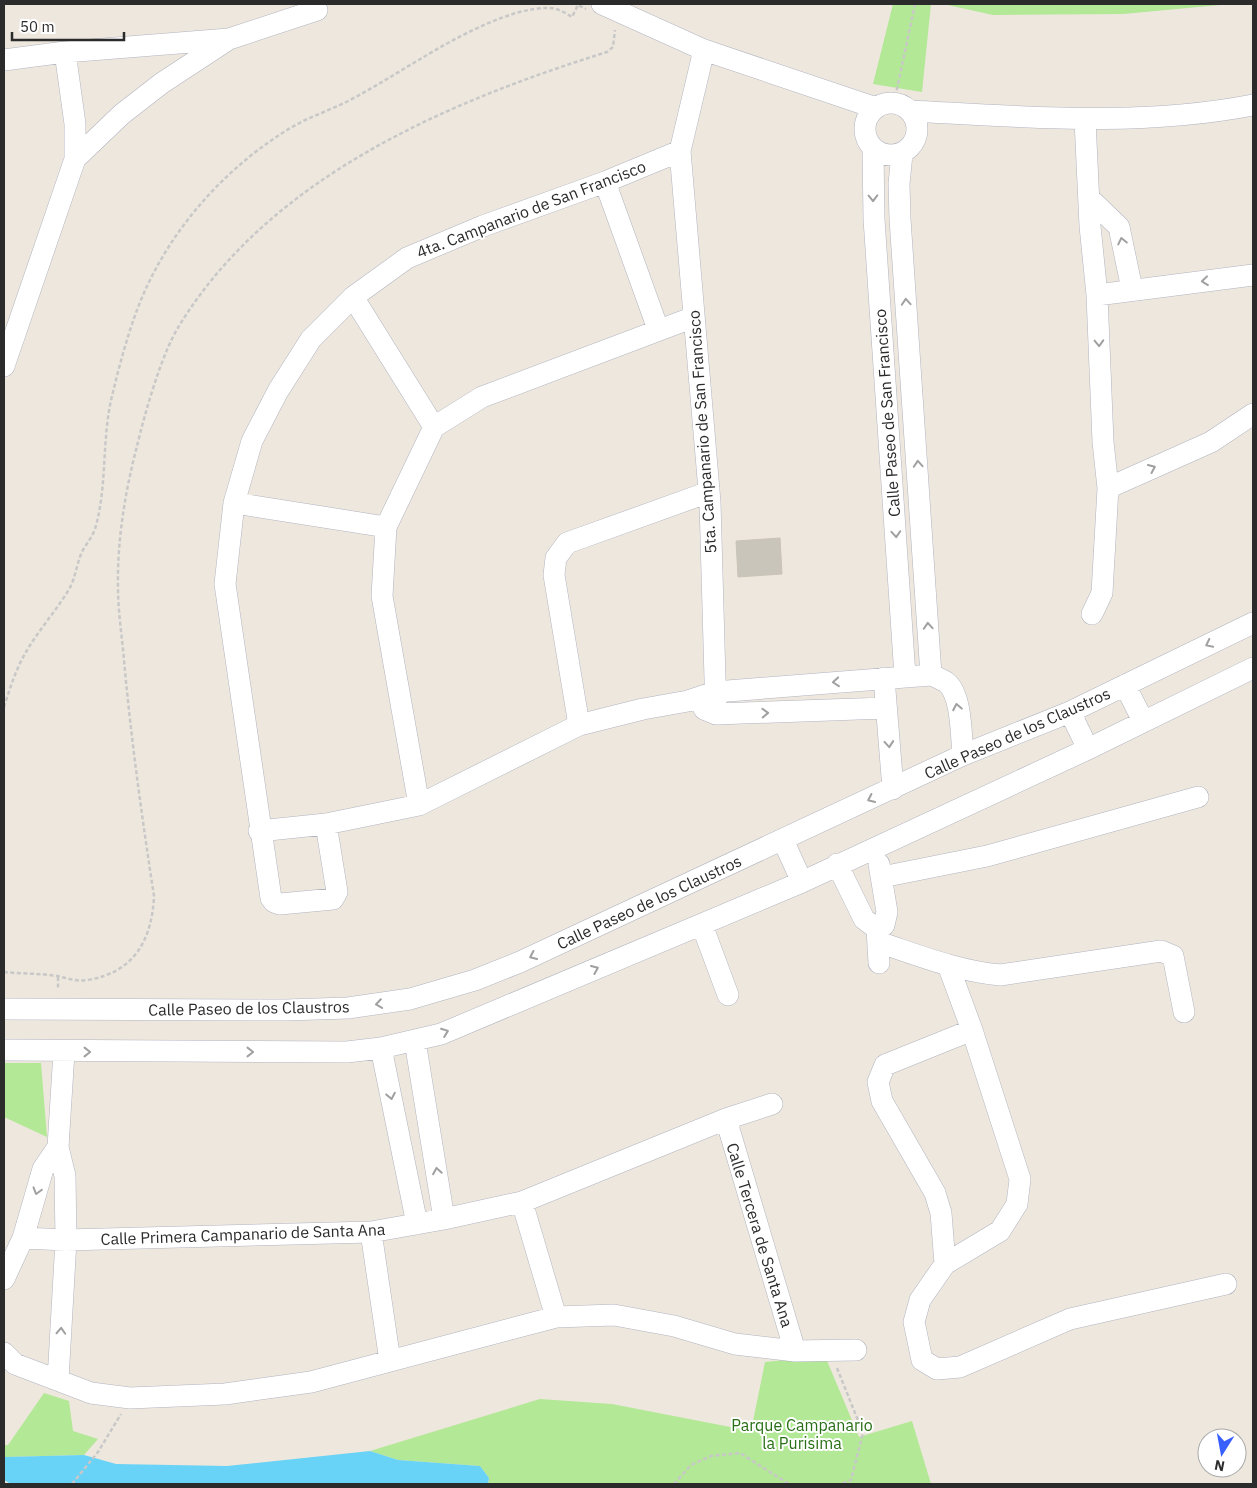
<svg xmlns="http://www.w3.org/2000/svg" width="1257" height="1488" viewBox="0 0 1257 1488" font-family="'IBM Plex Sans',sans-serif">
	<rect width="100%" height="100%" fill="#eee7dd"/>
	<path fill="#b2e896" d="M 893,4 L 931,4 L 922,92 L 873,84 Z
		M 943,4 L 1231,4 L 1123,14 L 993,15 Z
		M 4,1063 L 41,1063 L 47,1137 L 4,1117 Z
		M 825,1356 L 859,1437 L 912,1421 L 931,1484 L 488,1484 L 489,1478 L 480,1466 L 398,1460 L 370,1451 L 540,1399 L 612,1404 L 751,1431 L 765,1362 Z
		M 44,1393 L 69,1401 L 73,1431 L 98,1439 L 84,1455 L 5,1457 L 4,1468 L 4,1445 L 8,1445 Z"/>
	<path fill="#69d2f7" d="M 370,1451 L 398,1460 L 480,1466 L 489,1478 L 488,1484 L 11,1484 L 4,1480 L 4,1457 L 84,1455 L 116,1464 L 227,1466 Z"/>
	<path fill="#c9c5bb" stroke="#cac3b6" d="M 780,538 L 782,574 L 738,577 L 736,541 Z"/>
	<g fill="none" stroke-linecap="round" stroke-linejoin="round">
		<defs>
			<path id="minor" d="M 602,4 L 704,50 L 876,108
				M 704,50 L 680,151 L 710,502 L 716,714
				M 65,52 L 75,124 L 75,159
				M 4,60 L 65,52 L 229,39 L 317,10
				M865 129a26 26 0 1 1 52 0a26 26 0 1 1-52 0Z
				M 911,111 C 1025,117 1140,127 1253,105
				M 1085,120 L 1090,226 L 1097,295 L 1103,442 L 1108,488 L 1102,593 L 1092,614
				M 873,149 L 874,219 L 905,676
				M 902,154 L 899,184 L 900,219 L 931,675
				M 605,182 L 658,329
				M 1090,199 L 1119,227 L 1132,289
				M 1097,295 L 1253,275
				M 353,297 L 434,427
				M 4,366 L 75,159 L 122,114 L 162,83 L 229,39
				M 1108,488 L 1211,442 L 1253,414
				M 234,503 L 386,527
				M 884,678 L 893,789
				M 1125,685 L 1143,721
				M 704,709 L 716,714 L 886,708
				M 1070,712 L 1088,749
				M 579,725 L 554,575 L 556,558 L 567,543 L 709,492
				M 419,805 L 382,596 L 386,527 L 434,427 L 482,397 L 694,317
				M 326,824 L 337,892 L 333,899 L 280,904 L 274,902 L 271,898 L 225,584 L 234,503 L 252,441 L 278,391 L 311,339 L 353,297 L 407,258 L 483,226 L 605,182 L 680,151
				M 259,831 L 326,824 L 419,805 L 579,725 L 643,709 L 688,701 L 715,692 L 931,675 C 936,677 941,679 946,682 C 962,694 961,736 963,755
				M 783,840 L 802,882
				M 837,864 L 864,919 L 877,929
				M 882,877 L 987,856 L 1198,797
				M 702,925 L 728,995
				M 877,929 L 884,925 L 887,912 L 879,864
				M 877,929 L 879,963
				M 878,942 C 918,955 957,971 1000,975 L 1161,951 L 1173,956 L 1184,1012
				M 948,965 L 972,1030 L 1020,1179 L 1017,1204 L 1000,1231 L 945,1264 L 920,1300 L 914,1322 L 922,1360 L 937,1369 L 960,1367 L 1070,1319 L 1226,1284
				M 4,1009 L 286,1010 L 348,1008 L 410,999 L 475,980 L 520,962 L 963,755 L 1070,712 L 1253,623
				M 415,1041 L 444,1219
				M 381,1048 L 417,1224
				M 4,1050 L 347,1052 L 381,1048 L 441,1034 L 802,882 L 1088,749 L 1253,668
				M 726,1119 L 795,1351
				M 522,1202 L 556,1317
				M 371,1232 L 390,1361
				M 23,1238 L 66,1240 L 371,1232 L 444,1219 L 522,1202 L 726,1119 L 772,1104
				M 945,1264 L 941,1213 L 935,1193 L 882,1101 L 878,1082 L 885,1065 L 972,1030
				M 4,1279 L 23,1238 L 43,1169 L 58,1147
				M 4,1353 L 15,1364 L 91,1393 L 130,1398 L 225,1394 L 311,1382 L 556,1317 L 614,1315 L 674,1326 L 735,1344 L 795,1351 L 856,1350
				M 58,1380 L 66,1240 L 65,1176 L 58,1147 L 64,1052"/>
		</defs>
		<use href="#minor" stroke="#b1b4c0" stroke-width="22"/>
		<path stroke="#c8c8c8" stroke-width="2.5" stroke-dasharray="4 2.5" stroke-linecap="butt" d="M 894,103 L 915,4
			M 4,707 C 10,688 16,669 26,652 C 38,631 55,612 68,591 C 75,580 76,567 81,554 C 85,545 92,538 95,529 C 108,485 101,437 113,392 C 122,355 133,314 150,280 C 181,217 232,163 292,127 C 311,116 331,110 350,100 C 375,87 398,72 422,58 C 455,38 511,7 549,8 C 558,8 565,13 572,17 L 578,5 L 586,9
			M 4,972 C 21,974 40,973 57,976 C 67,978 77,982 87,980 C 134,973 152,940 154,896 C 142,818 131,739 124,660 C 122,636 118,612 118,588 C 117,541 125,492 137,446 C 145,413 161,355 179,326 C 270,177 447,102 607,52 L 613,47 L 615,30
			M 58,977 L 58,990
			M 837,1368 L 863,1433 L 851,1480 L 841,1484
			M 72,1484 L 98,1452 L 121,1414
			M 674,1484 L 691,1465 L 711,1456 L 740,1453 L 789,1484"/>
		<use href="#minor" stroke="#fff" stroke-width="21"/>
	</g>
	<defs><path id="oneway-chevron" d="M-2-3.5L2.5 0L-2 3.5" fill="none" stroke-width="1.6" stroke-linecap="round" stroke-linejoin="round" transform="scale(1.25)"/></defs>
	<g stroke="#a0a0a0">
		<use href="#oneway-chevron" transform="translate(873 198) rotate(89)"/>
		<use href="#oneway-chevron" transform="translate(1122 241) rotate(-102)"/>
		<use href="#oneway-chevron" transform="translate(1205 281) rotate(174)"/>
		<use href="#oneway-chevron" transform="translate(906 302) rotate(-94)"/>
		<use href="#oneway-chevron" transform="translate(1099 343) rotate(88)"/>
		<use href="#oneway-chevron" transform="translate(918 464) rotate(-94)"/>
		<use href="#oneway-chevron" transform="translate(1152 468) rotate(-24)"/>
		<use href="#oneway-chevron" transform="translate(896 534) rotate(86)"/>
		<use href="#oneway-chevron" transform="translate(928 626) rotate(-94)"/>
		<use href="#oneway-chevron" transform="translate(1209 644) rotate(154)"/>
		<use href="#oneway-chevron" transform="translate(836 682) rotate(175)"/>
		<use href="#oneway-chevron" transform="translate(957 707) rotate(-101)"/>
		<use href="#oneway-chevron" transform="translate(765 713) rotate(-2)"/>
		<use href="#oneway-chevron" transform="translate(889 744) rotate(85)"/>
		<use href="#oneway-chevron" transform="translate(871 799) rotate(155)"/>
		<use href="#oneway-chevron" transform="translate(533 956) rotate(155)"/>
		<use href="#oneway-chevron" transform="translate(595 969) rotate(-23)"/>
		<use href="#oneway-chevron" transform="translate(379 1004) rotate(172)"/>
		<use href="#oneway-chevron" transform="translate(445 1032) rotate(-21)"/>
		<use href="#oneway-chevron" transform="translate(87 1052)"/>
		<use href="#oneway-chevron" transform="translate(250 1052)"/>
		<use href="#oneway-chevron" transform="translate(391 1096) rotate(79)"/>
		<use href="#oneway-chevron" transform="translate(437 1171) rotate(-99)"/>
		<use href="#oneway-chevron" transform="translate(37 1191) rotate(106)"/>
		<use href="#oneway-chevron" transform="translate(61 1331) rotate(-87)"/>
	</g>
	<g text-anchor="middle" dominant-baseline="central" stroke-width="4" stroke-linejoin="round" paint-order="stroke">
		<g font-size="16" fill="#2b2b2b" stroke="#fff">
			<text transform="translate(531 209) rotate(-21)">4ta. Campanario de San Francisco</text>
			<text transform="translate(887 413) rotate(-94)">Calle Paseo de San Francisco</text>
			<text transform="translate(702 432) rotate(-94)">5ta. Campanario de San Francisco</text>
			<text transform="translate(1017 733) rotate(-24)">Calle Paseo de los Claustros</text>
			<text transform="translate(649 902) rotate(-25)">Calle Paseo de los Claustros</text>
			<text transform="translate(249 1008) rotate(-1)">Calle Paseo de los Claustros</text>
			<text transform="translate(243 1234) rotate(-2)">Calle Primera Campanario de Santa Ana</text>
			<text transform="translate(760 1235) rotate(73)">Calle Tercera de Santa Ana</text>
		</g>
		<g font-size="16" fill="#286f15" stroke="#fff">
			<text x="802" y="1425">Parque Campanario<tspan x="802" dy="18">la Purisima</tspan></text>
		</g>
	</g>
	<rect width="1257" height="1488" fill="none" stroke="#2b2b2b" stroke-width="10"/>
	<g transform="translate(1222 1453) rotate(191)"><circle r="24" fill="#ffffff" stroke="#aaaaaa"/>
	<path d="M0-4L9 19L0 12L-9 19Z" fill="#395fff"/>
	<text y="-8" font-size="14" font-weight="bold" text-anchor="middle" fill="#2b2b2b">N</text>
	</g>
	<path d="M12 32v8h112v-8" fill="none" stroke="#2b2b2b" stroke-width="2.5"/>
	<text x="20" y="32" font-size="15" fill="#2b2b2b" stroke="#ffffff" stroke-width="4" paint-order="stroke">50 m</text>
</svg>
